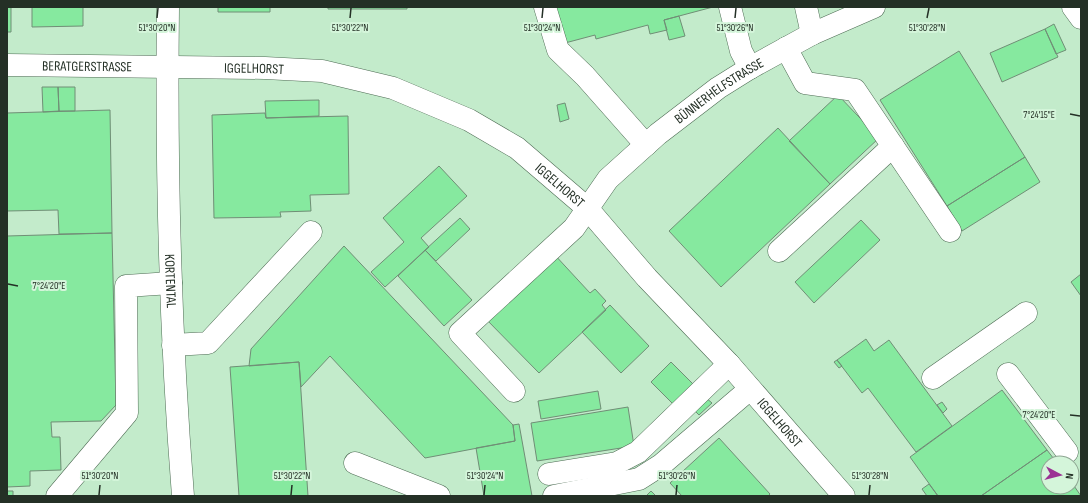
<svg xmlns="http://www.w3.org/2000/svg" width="1088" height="503" viewBox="0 0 1088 503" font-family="'Sofia Sans Condensed',sans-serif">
	<rect width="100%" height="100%" fill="#d4f5da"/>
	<path fill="#c3ebcb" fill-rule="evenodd" d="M 7,7 L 1081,7 L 1081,496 L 7,496 ZM 1048,463 L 1072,463 L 1072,487 L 1048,487 Z"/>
	<path fill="#86e99f" stroke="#708e76" d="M 7,7 L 11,7 L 11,32 L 7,32 Z
		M 32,7 L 83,7 L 83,26 L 32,27 Z
		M 218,7 L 270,7 L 270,12 L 218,12 Z
		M 328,7 L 351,7 L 351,9 L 328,9 Z
		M 351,7 L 407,7 L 407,9 L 351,9 Z
		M 556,7 L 713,7 L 664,20 L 667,30 L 650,34 L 648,25 L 596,39 L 595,35 L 565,43 Z
		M 679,16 L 685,36 L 669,40 L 664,20 Z
		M 1054,24 L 1066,50 L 1056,54 L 1045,29 Z
		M 1045,29 L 1058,57 L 1002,82 L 990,53 Z
		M 959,51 L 1025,157 L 947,206 L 880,100 Z
		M 42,87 L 58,87 L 59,111 L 43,112 Z
		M 58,87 L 75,87 L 75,111 L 59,111 Z
		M 838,95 L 879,138 L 830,184 L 789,141 Z
		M 319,100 L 319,116 L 266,118 L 265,101 Z
		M 565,103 L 569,119 L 560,122 L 557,105 Z
		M 110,110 L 112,233 L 59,234 L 58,210 L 7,211 L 7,113 Z
		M 265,113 L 266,118 L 348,116 L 349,194 L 310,195 L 311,211 L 280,212 L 281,217 L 214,218 L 212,115 Z
		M 778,128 L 830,184 L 721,287 L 669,231 Z
		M 1025,157 L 1040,182 L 962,231 L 947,206 Z
		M 439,166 L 467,196 L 421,238 L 429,247 L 385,287 L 371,272 L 404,242 L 383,218 Z
		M 460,218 L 470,229 L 436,261 L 425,250 Z
		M 861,220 L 880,240 L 814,303 L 795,282 Z
		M 112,233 L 116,405 L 101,421 L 51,422 L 52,437 L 60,437 L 61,470 L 30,471 L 30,486 L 7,487 L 7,236 Z
		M 344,246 L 513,425 L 515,441 L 425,458 L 330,356 L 301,387 L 299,362 L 249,366 L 251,349 Z
		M 425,250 L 472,300 L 444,326 L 398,276 Z
		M 553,253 L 590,293 L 595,289 L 606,301 L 602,305 L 606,310 L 539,373 L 484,317 Z
		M 1081,274 L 1081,296 L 1071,282 Z
		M 610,305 L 649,346 L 621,373 L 582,332 Z
		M 866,339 L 874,351 L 889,340 L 952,426 L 916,452 L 868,388 L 862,393 L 837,360 Z
		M 837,360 L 842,366 L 839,368 L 834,362 Z
		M 299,362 L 308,496 L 239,496 L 230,367 Z
		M 671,362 L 693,384 L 673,404 L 651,382 Z
		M 1002,390 L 1047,450 L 981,496 L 938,496 L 910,457 Z
		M 598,391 L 601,409 L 541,419 L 538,401 Z
		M 705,397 L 712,403 L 699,415 L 693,409 Z
		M 942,402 L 947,409 L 943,413 L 937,405 Z
		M 628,407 L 634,446 L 537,461 L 531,423 Z
		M 519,424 L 532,496 L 484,496 L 476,448 L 515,441 L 513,425 Z
		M 719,438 L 770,494 L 768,496 L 682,496 L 670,483 Z
		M 1047,450 L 1057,463 L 1048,463 L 1048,487 L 1072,487 L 1072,483 L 1081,496 L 981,496 Z
		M 929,484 L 938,496 L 927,496 L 922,489 Z
		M 7,491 L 13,491 L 13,496 L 7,496 Z
		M 651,491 L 656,496 L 646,496 Z"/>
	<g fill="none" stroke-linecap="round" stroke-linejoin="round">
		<defs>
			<g id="minor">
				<path id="s1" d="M 168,7 C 166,170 170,333 183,496"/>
				<path d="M 545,7 L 558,50 L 585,76 L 646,145"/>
				<path d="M 730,7 L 741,51 L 750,68"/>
				<path d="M 806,7 L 812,34"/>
				<path d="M 1073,7 L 1081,18"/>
				<path d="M 786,48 L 805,83 L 855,90 L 950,231"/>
				<path id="s2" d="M 7,65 L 265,68 L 322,71 L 393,88 L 469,120 L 517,148 L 587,208 L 647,278 L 729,364 L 844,496"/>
				<path d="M 779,251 L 893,146"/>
				<path d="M 173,345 L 208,343 L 311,232"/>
				<path d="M 1008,374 L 1067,452"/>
				<path d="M 933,378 L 1026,313"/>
				<path id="s3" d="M 514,391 L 460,333 L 574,228 L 608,179 L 658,134 L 718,88 L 750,68 L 812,34 L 874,7"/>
				<path d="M 355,463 L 439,496"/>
				<path d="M 549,474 L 617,463 L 638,452 L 729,364"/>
				<path d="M 57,496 L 127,413 L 126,286 L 171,283"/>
				<path d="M 554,496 L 639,479 L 661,465 L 750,389"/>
			</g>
		</defs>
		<use href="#minor" stroke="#4e6c54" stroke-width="23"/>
		<use href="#minor" stroke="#fff" stroke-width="22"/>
	</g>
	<path fill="none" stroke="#243026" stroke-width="1.5" d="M 157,18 L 158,8M 350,18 L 351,8M 542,18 L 543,8M 735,18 L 736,8M 927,18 L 929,8M 1070,114 L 1080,116M 8,284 L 18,286M 1070,415 L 1080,416M 99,495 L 100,485M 291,495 L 292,485M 484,495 L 485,485M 676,495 L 677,485M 869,495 L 870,485"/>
	<g text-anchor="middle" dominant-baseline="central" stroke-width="4" stroke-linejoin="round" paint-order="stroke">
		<g font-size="14" fill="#243026" stroke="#d4f5da">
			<text stroke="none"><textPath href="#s2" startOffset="80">BERATGERSTRASSE</textPath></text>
			<text stroke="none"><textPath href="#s2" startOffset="247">IGGELHORST</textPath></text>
			<text stroke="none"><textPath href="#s3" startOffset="436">BÜNNERHELFSTRASSE</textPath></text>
			<text stroke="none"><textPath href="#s2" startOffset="583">IGGELHORST</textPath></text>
			<text stroke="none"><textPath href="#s1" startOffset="274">KORTENTAL</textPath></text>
			<text stroke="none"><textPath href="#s2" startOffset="907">IGGELHORST</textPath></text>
		</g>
	</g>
	<g font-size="10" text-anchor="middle" fill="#243026" stroke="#d4f5da" stroke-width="4" stroke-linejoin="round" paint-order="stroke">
		<text x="157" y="31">51°30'20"N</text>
		<text x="350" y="31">51°30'22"N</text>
		<text x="542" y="31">51°30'24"N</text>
		<text x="735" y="31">51°30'26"N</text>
		<text x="927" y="31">51°30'28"N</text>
		<text x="1039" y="118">7°24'15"E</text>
		<text x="49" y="289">7°24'20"E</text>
		<text x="1039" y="418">7°24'20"E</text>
		<text x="100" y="479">51°30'20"N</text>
		<text x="292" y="479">51°30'22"N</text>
		<text x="485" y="479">51°30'24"N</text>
		<text x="677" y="479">51°30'26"N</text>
		<text x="870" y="479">51°30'28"N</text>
	</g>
	<rect width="1088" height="503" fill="none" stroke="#243026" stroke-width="16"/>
	<g transform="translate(1060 475) rotate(97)"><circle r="19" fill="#d4f5da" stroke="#8ea692"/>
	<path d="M0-3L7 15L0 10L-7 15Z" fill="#9b3294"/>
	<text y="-6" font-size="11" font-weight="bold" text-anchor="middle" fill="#243026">N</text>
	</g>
</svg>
